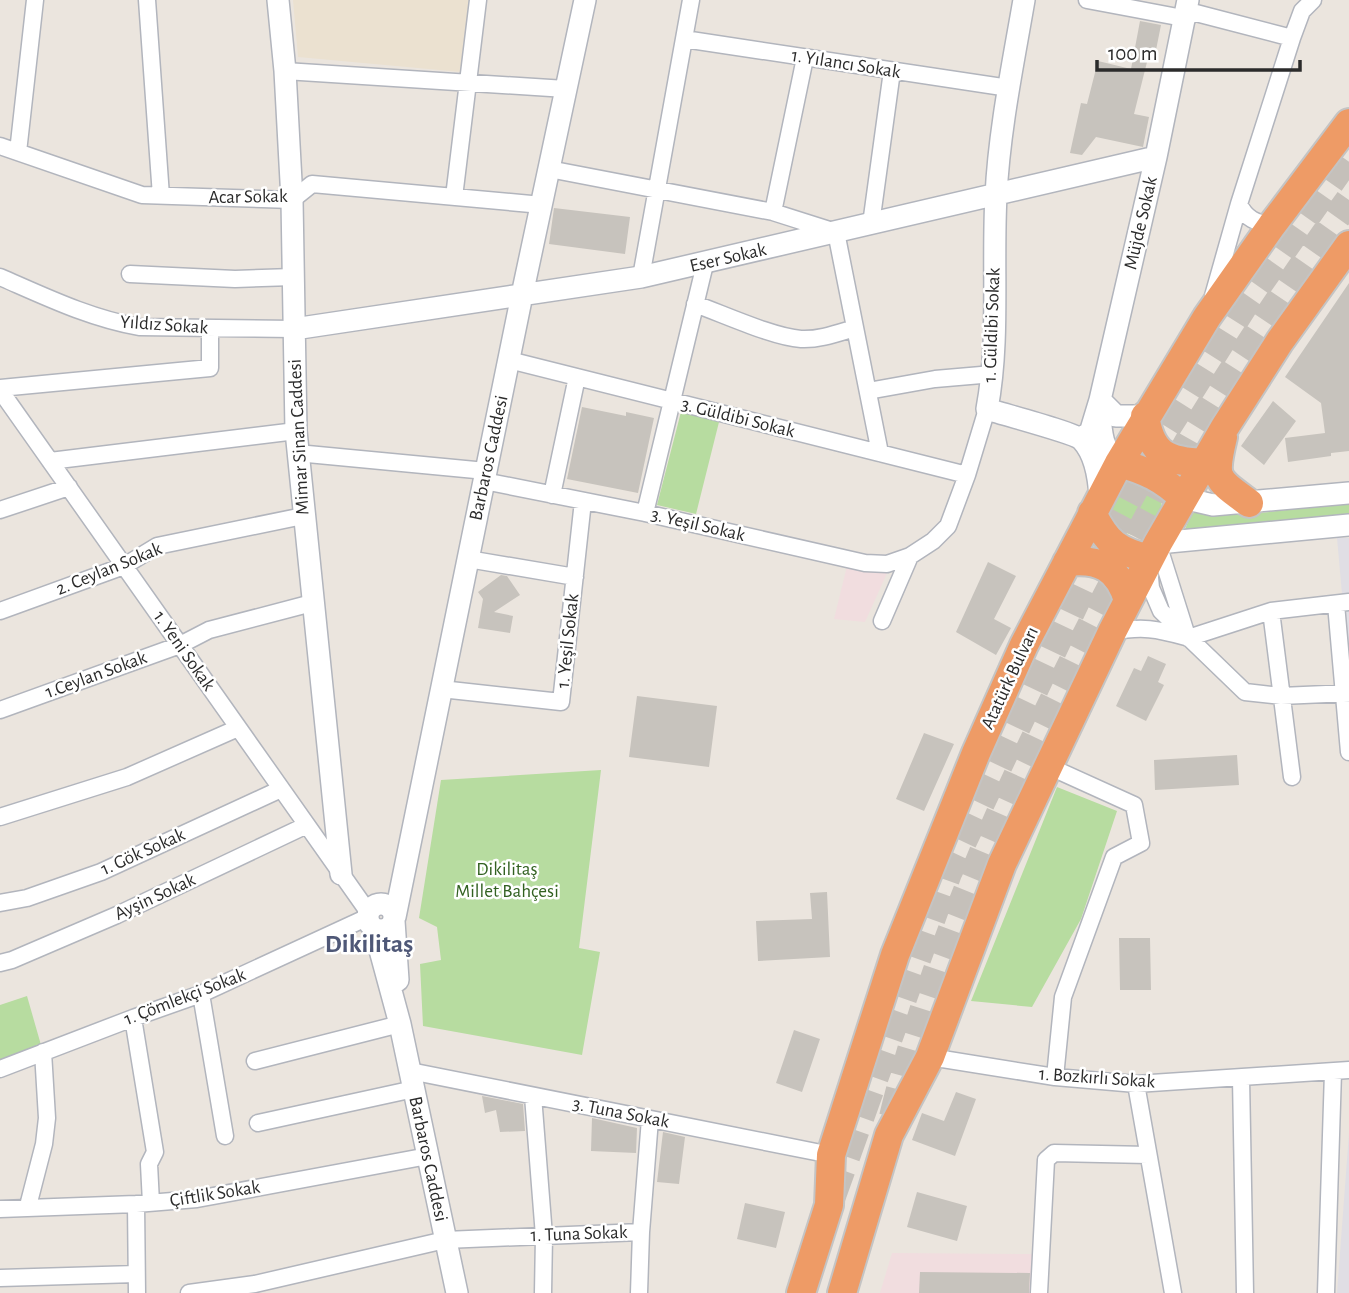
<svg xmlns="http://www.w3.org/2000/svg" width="1349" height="1293" viewBox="0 0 1349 1293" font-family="'Alegreya Sans',sans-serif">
	<rect width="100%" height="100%" fill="#ebe5de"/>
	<path fill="#e0dee4" d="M 1337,538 L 1349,538 L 1349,672 Z
		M 1349,1133 L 1349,1293 L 1337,1293 Z"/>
	<path fill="#ebe1d0" d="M 293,0 L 470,0 L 461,72 L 298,57 Z"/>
	<path fill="#f1dddf" d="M 847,566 L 888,571 L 865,622 L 834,619 Z
		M 892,1253 L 1033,1254 L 1033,1293 L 880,1293 Z"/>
	<path fill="#b7dca0" d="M 682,408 L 720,418 L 696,514 L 657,505 Z
		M1110 509a26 26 0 1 1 52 0a26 26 0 1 1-52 0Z
		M 1349,502 L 1349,515 L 1184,532 L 1193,509 C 1231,522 1308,506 1349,502 Z
		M 601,770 L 579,948 L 600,952 L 582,1055 L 423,1026 L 420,964 L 441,960 L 437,927 L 419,918 L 441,780 Z
		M 1057,787 L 1117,811 L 1081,919 L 1032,1007 L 971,1001 Z
		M 27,996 L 41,1045 L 0,1060 L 0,1005 Z"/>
	<path fill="#c7c3bd" d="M 1140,21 L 1161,25 L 1155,55 L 1149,54 L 1134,114 L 1149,117 L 1143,147 L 1096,137 L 1082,155 L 1070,153 L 1081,103 L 1087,104 L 1098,61 L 1131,69 Z
		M 554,208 L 630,217 L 625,254 L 549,244 Z
		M 1349,283 L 1349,451 L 1331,453 L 1331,456 L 1288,462 L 1285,438 L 1325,433 L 1321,403 L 1285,377 Z
		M 1273,401 L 1296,421 L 1264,465 L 1241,446 Z
		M 582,407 L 626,416 L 626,412 L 654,418 L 638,493 L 567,479 Z
		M 988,562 L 1016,576 L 994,619 L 1011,628 L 996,655 L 956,632 Z
		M 501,575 L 507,576 L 520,595 L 494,612 L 513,616 L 510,633 L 478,628 L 483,599 L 478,592 Z
		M 1148,656 L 1166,664 L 1158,682 L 1164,685 L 1146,721 L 1116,706 L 1134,668 L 1141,671 Z
		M 637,696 L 717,706 L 709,767 L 629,757 Z
		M 924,733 L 954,744 L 924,811 L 896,799 Z
		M 1237,755 L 1239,785 L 1155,790 L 1154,760 Z
		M 827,892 L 830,957 L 758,961 L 756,921 L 812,919 L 810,893 Z
		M 1119,938 L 1150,938 L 1151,990 L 1120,990 Z
		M 794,1030 L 820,1039 L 802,1092 L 776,1083 Z
		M 956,1092 L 976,1099 L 955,1156 L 912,1140 L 922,1113 L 944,1121 Z
		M 482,1096 L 523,1104 L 525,1131 L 500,1132 L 496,1110 L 485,1113 Z
		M 592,1118 L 637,1128 L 636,1153 L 591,1151 Z
		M 663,1132 L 685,1137 L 679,1184 L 657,1182 Z
		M 917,1192 L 967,1206 L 957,1241 L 907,1227 Z
		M 745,1203 L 785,1212 L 776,1248 L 737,1239 Z
		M 920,1272 L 1030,1273 L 1029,1293 L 919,1293 Z"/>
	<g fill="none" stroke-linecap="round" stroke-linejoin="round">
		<path stroke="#c5c0ba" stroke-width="28" stroke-dasharray="28 14" stroke-linecap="butt" d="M 893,1117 C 931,961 996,814 1068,671 C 1093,620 1120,571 1146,521 C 1161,493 1175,465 1191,437 C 1240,356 1294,277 1349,200
			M 832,1196 L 948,873 L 1087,578 L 1167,428 L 1245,304 L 1349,156"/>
		<defs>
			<path id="street" d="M 147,0 L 161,196
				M 1087,0 L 1183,18 L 1196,13 L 1292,38
				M 684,39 L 1009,88
				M 285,71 L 566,89
				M 0,146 L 142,195 L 292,200 L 312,184 L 542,205
				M 18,152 L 35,0
				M 549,169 L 773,212 L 836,232 L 880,453
				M 454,197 L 478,0
				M 773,212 L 805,58
				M 871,224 L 892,71
				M 1272,225 C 1256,223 1246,219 1239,204 L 1292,38 L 1302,11 L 1313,0
				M 130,274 L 235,279 L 293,277
				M 0,277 C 46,297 89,318 139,327 L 294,329
				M 641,277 L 691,0
				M 1213,296 L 1239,204
				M 695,304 C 723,314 773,337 801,339 C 819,340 838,333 855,328
				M 509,360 L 967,475
				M 0,388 L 210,368 L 210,329
				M 0,390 L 369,913
				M 868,391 L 935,379 L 993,374
				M 297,453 L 486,471
				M 50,461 L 296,431
				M 484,481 L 645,513 L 865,563 L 887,564 L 910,556
				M 552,495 L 577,377
				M 0,510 L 69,487
				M 645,513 L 705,264
				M 1158,544 L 1187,636
				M 468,559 L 575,577
				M 1149,567 L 1151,588 L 1161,611 L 1245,692 L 1281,696 L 1349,693
				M 1336,604 L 1349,752
				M 0,611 L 124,566 L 157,546 L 303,516
				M 1271,611 L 1292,777
				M 882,621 L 910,556 L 933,541 L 948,526 L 967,475 L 987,409
				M 1112,632 C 1142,626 1157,629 1186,637
				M 1188,638 L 1271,611 L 1349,602
				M 441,689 L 561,702 L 583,501
				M 0,710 L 180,645 L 209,630 L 312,603
				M 1048,766 L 1134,805 L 1141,843 L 1114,857 L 1063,997 L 1055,1077
				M 0,817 L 127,777 L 238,728
				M 0,903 L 27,898 L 101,872 L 281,789
				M 0,963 L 12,960 L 117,915 L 307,825
				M 201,994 L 225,1136
				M 133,1018 L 155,1152 L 149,1164 L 151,1203
				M 930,1057 L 1055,1077 L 1136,1084 L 1349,1070
				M 255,1061 L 400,1024
				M 0,1069 L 133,1018 L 201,994 L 368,917
				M 410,1071 L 831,1155
				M 1241,1078 L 1245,1293
				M 1136,1084 L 1173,1293
				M 533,1096 L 544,1236 L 543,1293
				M 258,1123 L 414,1089
				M 136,1204 L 137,1293
				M 28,1206 L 44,1144 L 47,1118 L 43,1052
				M 0,1209 L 136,1204 L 197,1199 L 428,1156
				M 0,1278 L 136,1274
				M 189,1293 L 255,1284 L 445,1240 L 641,1232 L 650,1119
				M 639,1293 L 641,1232
				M 1039,1293 L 1046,1160 L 1054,1153 L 1148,1155
				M 1326,1293 L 1333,1072"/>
			<path id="secondary" d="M 278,0 L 285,71 L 292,200 L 296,431 L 341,874
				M 1024,0 C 1013,64 999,131 996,196 C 992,267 1000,339 987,409 C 1002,414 1075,433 1082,440 C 1096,455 1099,478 1100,498
				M 294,329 L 641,277 L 1156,157
				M 1100,400 L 1116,416 L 1145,416
				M 1100,413 C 1101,432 1102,451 1119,463
				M 1080,438 L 1090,433 L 1100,400 L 1156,157 L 1188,0
				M 1183,498 L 1213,505 L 1349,493
				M 1158,543 L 1349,525
				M368 917a13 13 0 1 1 26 0a13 13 0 1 1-26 0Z
				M 395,917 L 522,295 L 585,0
				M 394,921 L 398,980
				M 374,928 L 400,1024 L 457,1293"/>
			<path id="highway" d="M 1145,416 C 1151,455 1167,461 1203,463
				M 1223,437 C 1213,479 1215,478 1249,503
				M 1119,463 C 1145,470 1164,479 1183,498
				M 1092,513 C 1107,543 1117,551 1149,559
				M 1067,562 C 1100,558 1118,568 1128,600
				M 801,1293 L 829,1205 L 831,1155 L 895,955 L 976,753 L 1024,645 L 1119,463 L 1207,317 L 1272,225 L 1349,123
				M 842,1293 L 889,1135 L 930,1057 L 1002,864 L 1112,632 L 1158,543 L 1225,427 L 1280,341 L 1349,245"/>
		</defs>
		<use href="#street" stroke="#b2b5bd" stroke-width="19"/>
		<use href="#secondary" stroke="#b2b5bd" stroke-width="24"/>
		<use href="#highway" stroke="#c4c4c4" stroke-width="32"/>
		<use href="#street" stroke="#fff" stroke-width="16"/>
		<use href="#secondary" stroke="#fff" stroke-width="21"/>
		<use href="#highway" stroke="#ee9b66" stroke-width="28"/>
	</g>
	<g text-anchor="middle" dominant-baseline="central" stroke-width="5" stroke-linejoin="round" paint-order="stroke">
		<g font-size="19" fill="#2b2b2b" stroke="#fff">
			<text transform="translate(846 64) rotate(9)">1. Yılancı Sokak</text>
			<text transform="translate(248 197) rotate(-1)">Acar Sokak</text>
			<text transform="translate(1141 223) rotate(-77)">Müjde Sokak</text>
			<text transform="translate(728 258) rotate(-13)">Eser Sokak</text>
			<text transform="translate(164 325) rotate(4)">Yıldız Sokak</text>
			<text transform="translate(992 325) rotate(-88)">1. Güldibi Sokak</text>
			<text transform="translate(738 418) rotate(14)">3. Güldibi Sokak</text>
			<text transform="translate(299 437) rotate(-93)">Mimar Sinan Caddesi</text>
			<text transform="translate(489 458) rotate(-78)">Barbaros Caddesi</text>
			<text transform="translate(698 525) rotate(13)">3. Yeşil Sokak</text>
			<text transform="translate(109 569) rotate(-22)">2. Ceylan Sokak</text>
			<text transform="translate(568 641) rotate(-84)">1. Yeşil Sokak</text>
			<text transform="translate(184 651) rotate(55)">1. Yeni Sokak</text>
			<text transform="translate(96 675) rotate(-20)">1.Ceylan Sokak</text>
			<text transform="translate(1010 678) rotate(-65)">Atatürk Bulvarı</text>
			<text transform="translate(143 852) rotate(-24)">1. Gök Sokak</text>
			<text transform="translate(155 897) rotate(-25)">Ayşin Sokak</text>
			<text transform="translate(185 997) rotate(-21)">1. Çömlekçi Sokak</text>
			<text transform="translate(1097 1078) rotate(4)">1. Bozkırlı Sokak</text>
			<text transform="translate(621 1113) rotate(11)">3. Tuna Sokak</text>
			<text transform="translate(428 1159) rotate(78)">Barbaros Caddesi</text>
			<text transform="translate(215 1194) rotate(-9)">Çiftlik Sokak</text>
			<text transform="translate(579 1234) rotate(-2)">1. Tuna Sokak</text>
		</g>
		<g font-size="19" fill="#326121" stroke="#fff">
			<text x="507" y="869">Dikilitaş<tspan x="507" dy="22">Millet Bahçesi</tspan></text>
		</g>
		<g font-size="26" font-weight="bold" fill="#4f5877" stroke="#fff">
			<text x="369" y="944">Dikilitaş</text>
		</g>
	</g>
	<path d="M1097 60v10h203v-10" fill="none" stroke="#2b2b2b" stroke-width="3.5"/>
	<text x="1108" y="60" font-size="21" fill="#2b2b2b" stroke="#ffffff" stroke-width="5" paint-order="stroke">100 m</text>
</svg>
